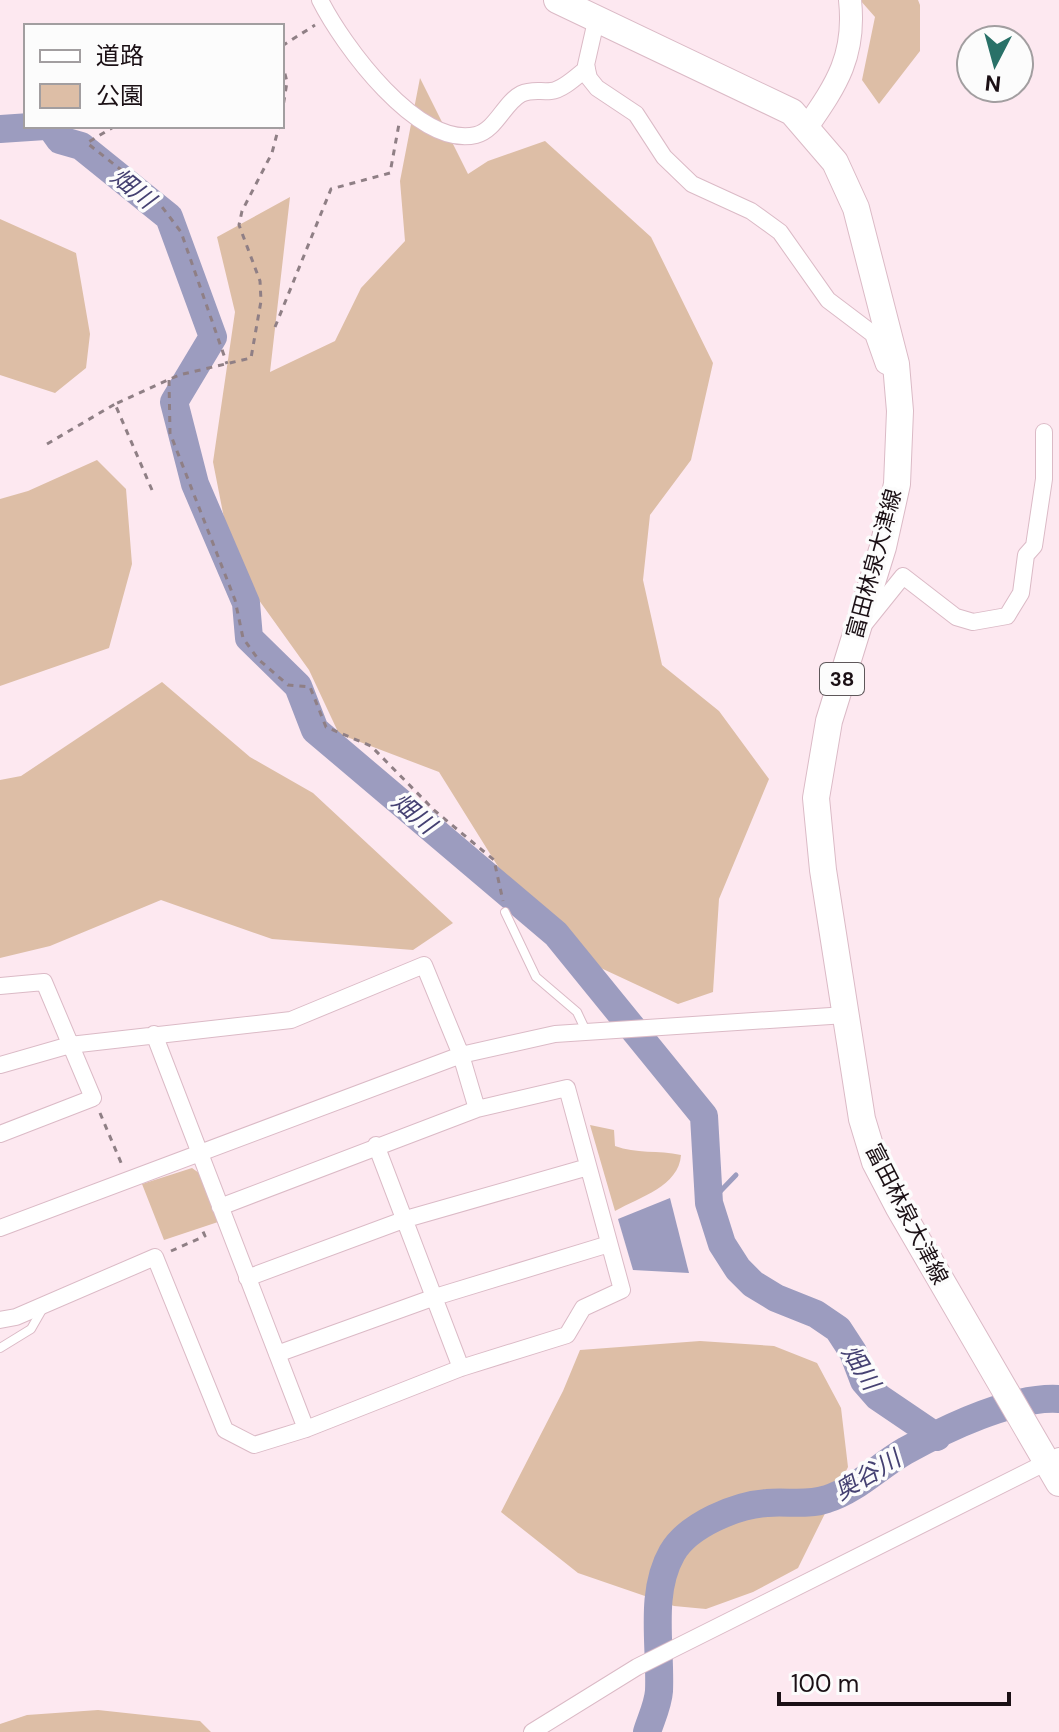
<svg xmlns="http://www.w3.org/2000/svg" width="1059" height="1732" viewBox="0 0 1059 1732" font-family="'DM Sans','Noto Sans JP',sans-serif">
	<rect width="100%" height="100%" fill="#fde8f0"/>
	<path fill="#ddbea6" d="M 860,0 L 918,0 L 920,5 L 920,51 L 879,104 L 862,80 L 875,17 Z
		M 420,78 L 468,174 L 488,161 L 545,141 L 651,237 L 713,363 L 691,460 L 650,515 L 643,580 L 662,665 L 719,711 L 769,779 L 719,899 L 713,992 L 678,1004 L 545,942 L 439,772 L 339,734 L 309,670 L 233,564 L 213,462 L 235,312 L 217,237 L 290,197 L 270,372 L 335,341 L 361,288 L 405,241 L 400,181 Z
		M 0,219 L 76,253 L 90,334 L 86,368 L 55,393 L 0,375 Z
		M 97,460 L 126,489 L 132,564 L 109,648 L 0,686 L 0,499 L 28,491 Z
		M 162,682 L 250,757 L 313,793 L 453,923 L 413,950 L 272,939 L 161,900 L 50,946 L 0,958 L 0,780 L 21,776 Z
		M 590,1125 L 614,1130 L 615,1146 C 636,1154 658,1150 681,1155 C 679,1186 640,1197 615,1211 Z
		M 192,1168 L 199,1173 L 218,1222 L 164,1240 L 142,1184 Z
		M 700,1341 L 774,1346 L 817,1363 L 841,1408 L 848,1467 L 798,1568 L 753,1592 L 706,1609 L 674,1606 L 578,1573 L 501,1512 L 563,1391 L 580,1350 Z
		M 98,1710 L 200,1721 L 211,1732 L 0,1732 L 0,1724 L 27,1715 Z"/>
	<path fill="#9c9cbf" d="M 670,1198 L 689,1273 L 633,1270 L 618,1219 Z"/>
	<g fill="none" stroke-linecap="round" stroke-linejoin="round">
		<path stroke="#9c9cbf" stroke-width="5" d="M 709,1203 L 736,1175"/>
		<path stroke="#9c9cbf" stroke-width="28" d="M 50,126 L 60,140 L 81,146 L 169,217 L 213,337 L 174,402 L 195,484 L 246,603 L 249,638 L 298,686 L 315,730 L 556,934 L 704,1116 L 709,1203 L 722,1244 L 738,1269 L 753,1284 L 776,1298 L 816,1314 L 838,1329 L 853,1352 L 864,1381 L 878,1397 L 937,1437
			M 0,129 L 45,126
			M 647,1732 C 651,1719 658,1705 659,1691 C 661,1647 649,1593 672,1553 C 688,1525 736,1505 767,1503 C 787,1501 807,1506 827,1499 C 856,1490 879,1466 905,1451 C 945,1429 1013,1396 1059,1399"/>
		<defs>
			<path id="service" d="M 505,912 L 536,977 L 577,1012 L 586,1031
				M 0,1348 L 31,1329 L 43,1308"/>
			<path id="minor" d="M 320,0 C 342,44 418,149 476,135 C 496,130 504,103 521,94 C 532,89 540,92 551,91 C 563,90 578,75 587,68
				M 596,21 L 586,65 L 589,78 L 597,88 L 636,114 L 664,157 L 692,184 L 751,211 L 780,232 L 828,300 L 873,334 L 884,365 L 892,369
				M 866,622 L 903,576 L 956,617 L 973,622 L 1007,616 L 1021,593 L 1026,555 L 1034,546 L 1044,479 L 1044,432
				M 0,986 L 44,982 L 93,1098 L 0,1134
				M 154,1034 L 306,1429
				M 0,1065 L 70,1045 L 291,1020 L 424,965 L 461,1055 L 477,1109
				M 376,1145 L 461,1368
				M 0,1228 L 461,1055 L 555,1034 L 846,1015
				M 247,1278 L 406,1219 L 588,1167
				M 0,1320 L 16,1317 L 155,1257 L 225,1430 L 254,1445 L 306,1429 L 461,1368 L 567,1335 L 583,1308 L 622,1290 L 567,1088 L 477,1109 L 220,1207
				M 277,1354 L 435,1297 L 609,1244
				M 532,1732 L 637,1667 L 1059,1456"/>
			<path id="tertiary" d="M 807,127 C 837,84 856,55 850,0"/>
			<path id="primary" d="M 557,0 L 792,112 L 835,162 L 856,208 L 896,364 L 900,411 L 897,484 L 883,547 L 829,721 L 816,798 L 823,870 L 862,1119 L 875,1162 L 899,1208 L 1059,1483"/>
		</defs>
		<use href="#service" stroke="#dbbac6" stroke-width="10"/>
		<use href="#minor" stroke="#dbbac6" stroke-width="18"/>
		<use href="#tertiary" stroke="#dbbac6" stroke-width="24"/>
		<use href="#primary" stroke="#dbbac6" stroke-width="28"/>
		<path stroke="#8f7f85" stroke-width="3" stroke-dasharray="6 6" stroke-linecap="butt" d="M 282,46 L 315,25
			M 282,62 L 287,82 L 282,113
			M 115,126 L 87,143 L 153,195 L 181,232 L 227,364
			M 275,327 L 331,189 L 390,173 L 399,124
			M 169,380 L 170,433 L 235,600 L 243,638 L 258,659 L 288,685 L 310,687 L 326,727 L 371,746 L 435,811 L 494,860 L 503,901
			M 47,444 L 115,404
			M 152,490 L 115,404 L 179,375 L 251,358 L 261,301 L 260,281 L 239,225 L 242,211 L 272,153 L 279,126
			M 100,1113 L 122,1165
			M 171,1251 L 205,1236 L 201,1227"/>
		<use href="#service" stroke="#fff" stroke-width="8"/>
		<use href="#minor" stroke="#fff" stroke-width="16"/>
		<use href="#tertiary" stroke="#fff" stroke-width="22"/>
		<use href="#primary" stroke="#fff" stroke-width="26"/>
	</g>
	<g text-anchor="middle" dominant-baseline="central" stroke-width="7" stroke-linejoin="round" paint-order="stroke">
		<rect fill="#fcfcfc" stroke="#5e575a" stroke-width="2" x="820" y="663" width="44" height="32" rx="6"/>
		<g font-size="20" font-weight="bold" fill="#1b1015">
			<text x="842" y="679">38</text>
		</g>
		<g font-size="22" fill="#1b1015" stroke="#fcfcfc">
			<text transform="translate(874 564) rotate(-75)">富田林泉大津線</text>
			<text transform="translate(907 1214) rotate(63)">富田林泉大津線</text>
		</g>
		<g font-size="24" font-style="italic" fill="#454172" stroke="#fcfcfc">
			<text transform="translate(133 188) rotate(39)">畑川</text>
			<text transform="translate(414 813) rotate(40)">畑川</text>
			<text transform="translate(861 1367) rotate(58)">畑川</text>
			<text transform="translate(867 1475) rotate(-31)">奥谷川</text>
		</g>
	</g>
	<rect x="24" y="24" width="260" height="104" fill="#fcfcfc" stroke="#a29ea0" stroke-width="2"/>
	<rect x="40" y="50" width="40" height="12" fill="#ffffff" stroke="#a29ea0" stroke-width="2"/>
	<text x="96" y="64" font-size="24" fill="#1b1015">道路</text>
	<rect x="40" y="84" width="40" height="24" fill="#ddbea6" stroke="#a29ea0" stroke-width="2"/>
	<text x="96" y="104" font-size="24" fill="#1b1015">公園</text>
	<g transform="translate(995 64) rotate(186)"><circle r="38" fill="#fcfcfc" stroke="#a29ea0" stroke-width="2"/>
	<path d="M0-6L14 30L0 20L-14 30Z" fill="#297168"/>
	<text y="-12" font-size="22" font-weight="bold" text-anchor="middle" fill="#1b1015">N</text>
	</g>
	<path d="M779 1692v12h230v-12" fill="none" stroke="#1b1015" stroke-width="4"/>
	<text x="791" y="1692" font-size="24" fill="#1b1015" stroke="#fcfcfc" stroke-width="6" paint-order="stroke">100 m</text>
</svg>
